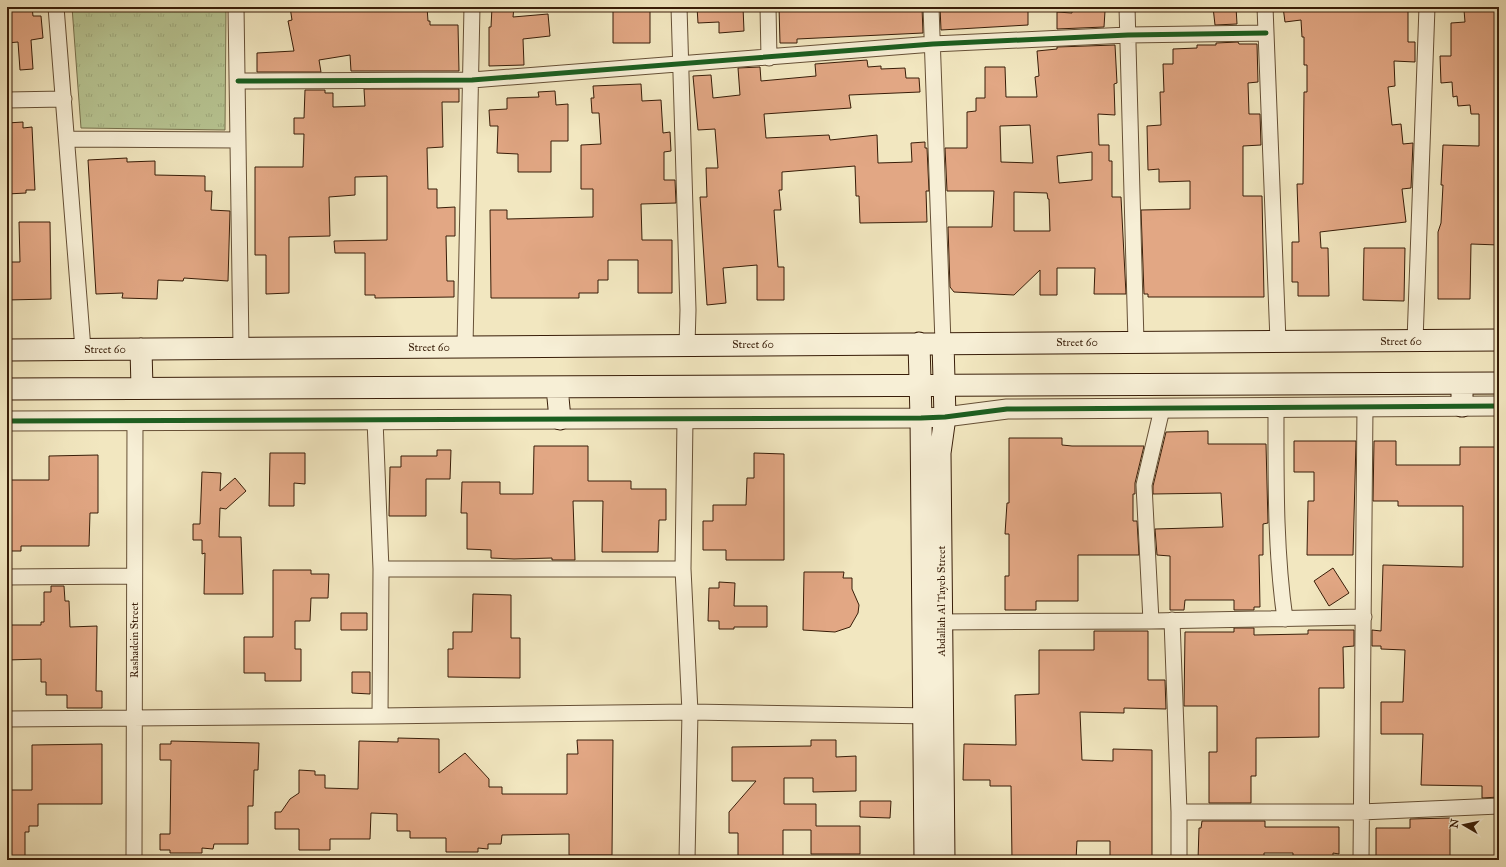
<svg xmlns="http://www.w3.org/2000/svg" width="1506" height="867" viewBox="0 0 1506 867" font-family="'IM FELL Great Primer',serif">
	<defs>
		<pattern id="park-tufts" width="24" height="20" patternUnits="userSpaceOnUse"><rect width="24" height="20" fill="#b8c694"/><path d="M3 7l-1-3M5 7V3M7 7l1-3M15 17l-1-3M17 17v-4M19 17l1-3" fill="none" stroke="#9faa7e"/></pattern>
	</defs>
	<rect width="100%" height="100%" fill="#f2e7c0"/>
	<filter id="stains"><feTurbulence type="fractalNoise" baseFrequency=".005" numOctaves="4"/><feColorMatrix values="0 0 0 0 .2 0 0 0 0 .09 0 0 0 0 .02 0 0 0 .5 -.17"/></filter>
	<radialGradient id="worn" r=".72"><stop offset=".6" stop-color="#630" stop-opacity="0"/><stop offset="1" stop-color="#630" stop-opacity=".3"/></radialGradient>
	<path fill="url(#park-tufts)" stroke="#78724e" d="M 72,7 L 226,7 L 225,130 L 81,128 Z"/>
	<path fill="#e2a784" stroke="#381d08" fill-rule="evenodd" d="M 7,7 L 32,7 L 33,16 L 41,16 L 43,38 L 31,40 L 33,69 L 20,70 L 18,42 L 7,43 Z
		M 290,7 L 427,7 L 428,21 L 430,21 L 430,25 L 458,25 L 459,71 L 351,71 L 350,55 L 319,60 L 321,72 L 257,72 L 257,53 L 294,51 L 288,21 L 292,20 Z
		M 492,7 L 514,7 L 513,17 L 548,14 L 550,36 L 523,39 L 524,65 L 489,66 L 489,27 L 491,27 Z
		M 613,7 L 650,7 L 650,43 L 613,43 Z
		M 697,7 L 743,7 L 744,31 L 719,33 L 719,22 L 698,23 Z
		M 779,7 L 922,7 L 923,33 L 797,39 L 797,43 L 780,43 Z
		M 940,7 L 1005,7 L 1005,10 L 1028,9 L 1028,25 L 941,30 Z
		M 1072,7 L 1094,7 L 1094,10 L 1105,11 L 1104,27 L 1057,29 L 1057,12 L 1072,13 Z
		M 1213,7 L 1236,7 L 1237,24 L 1215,25 Z
		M 1283,7 L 1408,7 L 1408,42 L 1415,42 L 1415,62 L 1394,61 L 1395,86 L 1388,87 L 1392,125 L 1401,124 L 1403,144 L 1413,143 L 1411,188 L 1402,189 L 1406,222 L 1320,232 L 1321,248 L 1328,248 L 1329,296 L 1298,296 L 1298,282 L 1292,282 L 1292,242 L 1299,242 L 1297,184 L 1303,184 L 1304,92 L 1307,92 L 1307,65 L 1304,65 L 1304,37 L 1302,37 L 1301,20 L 1285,22 Z
		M 1478,8 L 1499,8 L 1499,245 L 1471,244 L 1470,299 L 1438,299 L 1438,232 L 1441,223 L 1443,185 L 1441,185 L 1443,145 L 1479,146 L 1479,114 L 1471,114 L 1470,105 L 1458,106 L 1457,96 L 1453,97 L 1452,82 L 1441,83 L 1440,56 L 1451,56 L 1451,23 L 1465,22 L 1464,10 Z
		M 1238,42 L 1239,44 L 1257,44 L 1258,82 L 1248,83 L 1249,114 L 1260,114 L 1261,145 L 1243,146 L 1243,196 L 1262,196 L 1264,297 L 1148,297 L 1148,294 L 1144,294 L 1141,210 L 1190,209 L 1190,181 L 1159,182 L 1159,169 L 1148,170 L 1147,126 L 1161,125 L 1160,92 L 1164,92 L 1163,64 L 1173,64 L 1173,49 L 1197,48 L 1197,45 L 1216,45 L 1216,43 Z
		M 1115,45 L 1117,83 L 1114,84 L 1115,115 L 1098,114 L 1099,145 L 1109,145 L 1109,161 L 1112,161 L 1112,197 L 1121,197 L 1126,294 L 1094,294 L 1095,268 L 1057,268 L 1057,295 L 1040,295 L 1040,270 L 1014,295 L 954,292 L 950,287 L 948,227 L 992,227 L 994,191 L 947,191 L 945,148 L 967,148 L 967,112 L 976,111 L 976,98 L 985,98 L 985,67 L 1005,67 L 1006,97 L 1037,97 L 1035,77 L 1039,76 L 1037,51 L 1057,49 L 1057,47 ZM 1030,125 L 1033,163 L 1001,162 L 1000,126 ZM 1092,152 L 1092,180 L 1059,183 L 1057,156 ZM 1014,192 L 1047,193 L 1048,199 L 1049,199 L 1050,231 L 1014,231 Z
		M 867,60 L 868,67 L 881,66 L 881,69 L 905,68 L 906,78 L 919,78 L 920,92 L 849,95 L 851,108 L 764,114 L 766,138 L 829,135 L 830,140 L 877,135 L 878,163 L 912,162 L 911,143 L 925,142 L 925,148 L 927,148 L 929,191 L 926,191 L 927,222 L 860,223 L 859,196 L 856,196 L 855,166 L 782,172 L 782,190 L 779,190 L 781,210 L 774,210 L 778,267 L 784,267 L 784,300 L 757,300 L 757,265 L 723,268 L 726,303 L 707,305 L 700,197 L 707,197 L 706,168 L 718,168 L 715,129 L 698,130 L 693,76 L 711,75 L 713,98 L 740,95 L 738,68 L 760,67 L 761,81 L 816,76 L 815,64 Z
		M 641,84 L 642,101 L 661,100 L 663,133 L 670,132 L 671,151 L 664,152 L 664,180 L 675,180 L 676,203 L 641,204 L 642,240 L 672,240 L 672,293 L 638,293 L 638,260 L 608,260 L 608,280 L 598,280 L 598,293 L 579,293 L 579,298 L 491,298 L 490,210 L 507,210 L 507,219 L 593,217 L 593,189 L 581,189 L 581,145 L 601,144 L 599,113 L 592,113 L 591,98 L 594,98 L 593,86 Z
		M 364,89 L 459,89 L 459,102 L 442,102 L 443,147 L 427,148 L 428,189 L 437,189 L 437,208 L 455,207 L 455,236 L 446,236 L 447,281 L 454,281 L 454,297 L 375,298 L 375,295 L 365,295 L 365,253 L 335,253 L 334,241 L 387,240 L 387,176 L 355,177 L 355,195 L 329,197 L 330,236 L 289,237 L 289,293 L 266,294 L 266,255 L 255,255 L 255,167 L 303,167 L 304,134 L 294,134 L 294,118 L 304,118 L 305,90 L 325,90 L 325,93 L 333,93 L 333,107 L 365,106 Z
		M 555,91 L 556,105 L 568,104 L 568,141 L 551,141 L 551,172 L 518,172 L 518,154 L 497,153 L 498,126 L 490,126 L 489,110 L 507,109 L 507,98 L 539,97 L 538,92 Z
		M 23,122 L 23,128 L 32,127 L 35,190 L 26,190 L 26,193 L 7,194 L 7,123 Z
		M 127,158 L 127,162 L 155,161 L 155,175 L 205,176 L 205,191 L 212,191 L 211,210 L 230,211 L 228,281 L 184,278 L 183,281 L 158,280 L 157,299 L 122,298 L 123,293 L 96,294 L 88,160 Z
		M 19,222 L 50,222 L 51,299 L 7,300 L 7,262 L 20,262 Z
		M 1364,248 L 1405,248 L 1404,301 L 1363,300 Z
		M 1208,431 L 1208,444 L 1266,444 L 1268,523 L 1263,524 L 1263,555 L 1259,555 L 1260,607 L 1254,607 L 1254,610 L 1234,610 L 1234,600 L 1185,600 L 1184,610 L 1170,610 L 1170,556 L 1157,555 L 1155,529 L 1223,527 L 1221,493 L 1153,494 L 1153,486 L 1166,432 Z
		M 1009,438 L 1062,438 L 1062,445 L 1072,446 L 1144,446 L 1135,483 L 1135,494 L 1133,494 L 1133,521 L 1137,521 L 1139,555 L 1078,555 L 1078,601 L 1036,601 L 1036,610 L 1005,610 L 1005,576 L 1009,576 L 1009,534 L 1005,534 L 1007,503 L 1009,503 Z
		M 1294,441 L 1356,441 L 1353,555 L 1307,555 L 1308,501 L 1314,501 L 1314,472 L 1294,472 Z
		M 1374,441 L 1396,441 L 1396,465 L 1460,465 L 1460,447 L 1499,447 L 1499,797 L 1482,798 L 1482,786 L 1421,785 L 1423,734 L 1381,734 L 1381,702 L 1403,702 L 1405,650 L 1381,649 L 1381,646 L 1372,646 L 1372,630 L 1381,631 L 1383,565 L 1463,567 L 1463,506 L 1398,506 L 1398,501 L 1373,501 Z
		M 534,446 L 588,446 L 588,481 L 631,481 L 631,489 L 666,489 L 666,520 L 659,520 L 658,552 L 602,552 L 603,501 L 573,501 L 575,560 L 552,560 L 552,558 L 514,559 L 491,558 L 491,550 L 467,549 L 467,513 L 461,513 L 462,482 L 500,482 L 500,494 L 533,494 Z
		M 437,450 L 451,450 L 450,479 L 426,479 L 426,516 L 389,516 L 390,467 L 401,467 L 401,456 L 437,456 Z
		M 270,453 L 305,453 L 305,484 L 294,483 L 294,506 L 269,506 Z
		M 754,453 L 784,454 L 784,560 L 726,560 L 726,550 L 703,550 L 703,521 L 713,521 L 713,505 L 746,505 L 747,478 L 754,478 Z
		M 98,455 L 98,513 L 90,513 L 89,546 L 21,546 L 21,551 L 7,551 L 7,480 L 49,480 L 49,456 Z
		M 202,472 L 221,473 L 220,491 L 235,478 L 246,491 L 226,509 L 220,508 L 219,537 L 241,537 L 243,594 L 204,594 L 205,553 L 202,554 L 202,540 L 193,540 L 193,524 L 200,524 Z
		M 1333,568 L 1349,593 L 1329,606 L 1314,581 Z
		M 273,570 L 311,570 L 311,574 L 329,574 L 328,598 L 311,598 L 310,621 L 295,621 L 295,649 L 301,649 L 301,681 L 265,681 L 265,673 L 244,673 L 244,637 L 273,637 Z
		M 804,572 L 844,572 L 843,578 L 852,578 L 852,589 L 859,605 L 858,613 L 850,627 L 835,632 L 803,630 Z
		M 719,582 L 735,583 L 734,606 L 767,606 L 767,627 L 734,627 L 734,629 L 719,629 L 719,621 L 708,621 L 709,588 L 719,588 Z
		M 51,586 L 64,586 L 65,601 L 69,601 L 70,627 L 97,626 L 96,691 L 102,691 L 102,708 L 67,708 L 67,695 L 46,695 L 46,682 L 41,682 L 41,659 L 7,660 L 7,625 L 41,625 L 41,622 L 44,622 L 44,592 L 51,592 Z
		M 473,594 L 511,595 L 511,638 L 520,638 L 520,678 L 448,677 L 448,649 L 453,649 L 453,632 L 472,632 Z
		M 341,613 L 367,613 L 367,630 L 341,630 Z
		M 1234,628 L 1254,628 L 1254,635 L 1308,634 L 1308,630 L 1354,630 L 1354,646 L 1343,647 L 1344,688 L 1319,688 L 1319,737 L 1256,738 L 1256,776 L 1251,776 L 1251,803 L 1209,803 L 1209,752 L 1217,752 L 1217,706 L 1184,706 L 1185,632 L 1234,632 Z
		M 1094,631 L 1148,631 L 1148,680 L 1165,680 L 1166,709 L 1124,708 L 1124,713 L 1080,712 L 1082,760 L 1113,761 L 1113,749 L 1152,750 L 1152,860 L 1126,860 L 1126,858 L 1110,858 L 1110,841 L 1077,841 L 1076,860 L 1012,860 L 1011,786 L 990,786 L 990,780 L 963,780 L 964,744 L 1016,745 L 1015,695 L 1039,694 L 1039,650 L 1094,650 Z
		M 352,672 L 370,672 L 370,694 L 352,693 Z
		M 398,738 L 439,739 L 439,773 L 465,753 L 489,779 L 489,787 L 502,787 L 502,794 L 567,794 L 567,754 L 578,754 L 577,740 L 613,740 L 612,855 L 569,855 L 569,834 L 502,835 L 501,844 L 488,844 L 488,849 L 478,848 L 478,852 L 446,852 L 446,838 L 410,838 L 410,831 L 397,831 L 397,814 L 371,813 L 370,839 L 330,839 L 330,850 L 299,850 L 299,829 L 275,829 L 275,812 L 281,812 L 290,799 L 299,793 L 299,770 L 315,771 L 315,775 L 325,775 L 325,788 L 358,789 L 359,741 L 398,742 Z
		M 811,740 L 836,740 L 836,757 L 856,756 L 856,791 L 813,792 L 813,778 L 784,778 L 784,804 L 816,804 L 816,826 L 860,826 L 860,854 L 811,854 L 811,830 L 783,830 L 783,858 L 738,858 L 738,833 L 729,833 L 729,812 L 756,781 L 732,781 L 732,747 L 811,746 Z
		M 171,741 L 259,743 L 258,770 L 254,770 L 253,806 L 248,806 L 248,844 L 214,844 L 213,849 L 202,848 L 202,853 L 170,853 L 170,850 L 160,850 L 160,834 L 170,834 L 171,760 L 160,760 L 160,744 L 171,744 Z
		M 102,744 L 102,804 L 38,804 L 38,826 L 29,826 L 29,832 L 25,832 L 25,860 L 7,860 L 7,790 L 32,790 L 32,745 Z
		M 860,801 L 891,801 L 890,818 L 860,817 Z
		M 1450,818 L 1450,860 L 1376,858 L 1376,828 L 1410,828 L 1410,819 Z
		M 1202,821 L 1265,821 L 1265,827 L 1339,827 L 1339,854 L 1333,853 L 1333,860 L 1293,860 L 1293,853 L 1264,853 L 1264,860 L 1198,860 L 1199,828 L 1201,828 Z"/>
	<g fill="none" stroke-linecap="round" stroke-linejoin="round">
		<defs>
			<path id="minor" d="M 56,7 L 83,349
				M 236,7 L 241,348
				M 679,7 L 688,310 L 687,345
				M 768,7 L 769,58
				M 931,7 L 943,343
				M 1127,7 L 1136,342
				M 1265,7 L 1278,341
				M 238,81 L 472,80 L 933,44 L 1128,35 L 1266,33
				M 7,100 L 64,99
				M 67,139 L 238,140
				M 1415,341 L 1427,7
				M 465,346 L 472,7
				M 1276,408 C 1276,478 1275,549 1285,619
				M 685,419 L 683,569 L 690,712 L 687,860
				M 375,420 L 381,569 L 380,716 L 690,712 L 933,716
				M 381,569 L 683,569
				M 7,577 L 134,576
				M 1172,620 L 1179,812 L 1179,860
				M 1151,621 L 1144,485 L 1162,409
				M 933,622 L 1151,621 L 1364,617
				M 7,719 L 380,716
				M 1179,812 L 1361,812 L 1499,806
				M 134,860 L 135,420
				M 1361,860 L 1365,407"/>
			<path id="tertiary" d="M 7,421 L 921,418 L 945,417 L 1007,409 L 1499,406"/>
			<path id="secondary" d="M 919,343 L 921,418 L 925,860
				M 943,343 L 945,417 L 940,453 L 944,860
				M 141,349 L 142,388
				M 7,350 L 1499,340
				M 1462,384 L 1462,406
				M 557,387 L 560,419
				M 7,389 L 1499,383"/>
		</defs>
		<use href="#minor" stroke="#665036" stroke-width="17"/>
		<use href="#tertiary" stroke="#665036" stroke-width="21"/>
		<use href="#secondary" stroke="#381d08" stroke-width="23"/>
		<use href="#minor" stroke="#f7efd6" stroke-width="15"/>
		<use href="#tertiary" stroke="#f7efd6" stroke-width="19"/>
		<use href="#secondary" stroke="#f7efd6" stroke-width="21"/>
		<defs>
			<path id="cycleway" d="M 238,81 L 472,80 L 933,44 L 1128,35 L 1266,33
				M 7,421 L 921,418 L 945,417 L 1007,409 L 1499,406"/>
		</defs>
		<use href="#cycleway" stroke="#f7efd6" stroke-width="8"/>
		<use href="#cycleway" stroke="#1b5e20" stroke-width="5"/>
	</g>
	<g text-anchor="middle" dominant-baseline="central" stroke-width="3" stroke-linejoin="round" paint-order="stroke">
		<g font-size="11" fill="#381d08" stroke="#f7efd6">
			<text x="1401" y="341">Street 60</text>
			<text x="1077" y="342">Street 60</text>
			<text x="753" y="344">Street 60</text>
			<text x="429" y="347">Street 60</text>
			<text x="105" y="349">Street 60</text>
			<text transform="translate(941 601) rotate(-90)">Abdallah Al Tayeb Street</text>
			<text transform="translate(134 640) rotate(-90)">Rashadein Street</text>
		</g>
	</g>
	<rect width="1506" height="867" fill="none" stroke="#f2e7c0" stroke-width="24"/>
	<rect x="8" y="8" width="1490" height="851" fill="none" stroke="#381d08" stroke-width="2"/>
	<rect x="12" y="12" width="1482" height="843" fill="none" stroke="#381d08"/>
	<g transform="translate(1464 825) rotate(279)" stroke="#f7efd6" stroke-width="3" paint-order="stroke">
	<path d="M0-3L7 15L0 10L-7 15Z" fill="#381d08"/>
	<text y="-6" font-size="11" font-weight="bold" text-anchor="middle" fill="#381d08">N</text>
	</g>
	<rect width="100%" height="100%" filter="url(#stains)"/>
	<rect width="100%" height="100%" fill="url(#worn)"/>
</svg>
